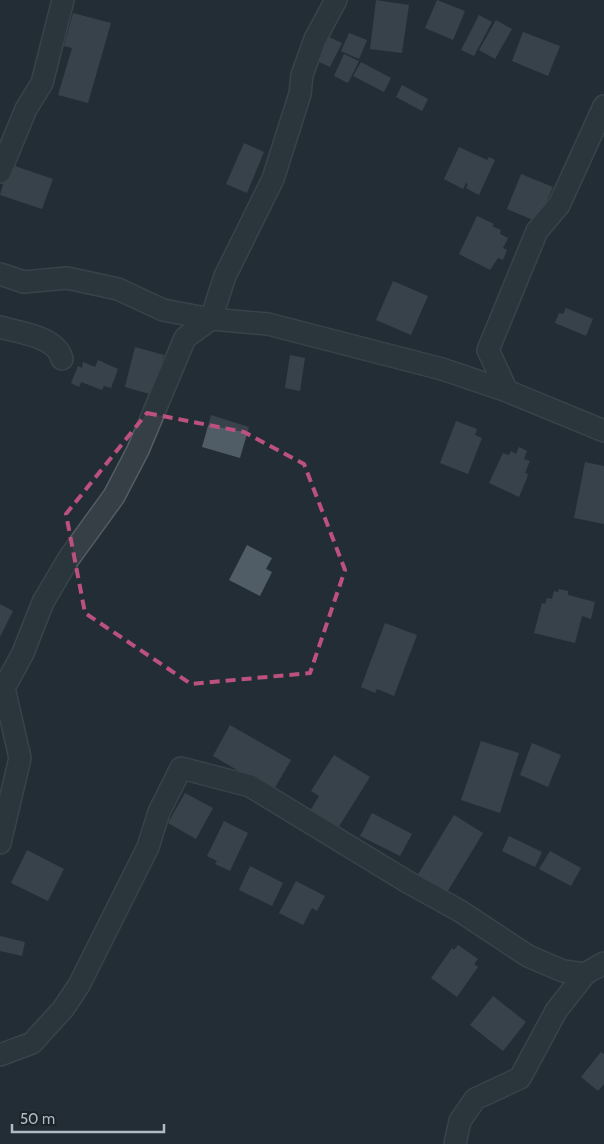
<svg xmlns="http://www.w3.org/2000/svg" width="604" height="1144" viewBox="0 0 604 1144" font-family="Cabin,sans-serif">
	<rect width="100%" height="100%" fill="#232d35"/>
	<path fill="#505c66" d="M 376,0 L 409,5 L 402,53 L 370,49 Z
		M 437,0 L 465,11 L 453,40 L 425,28 Z
		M 73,13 L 111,23 L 88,103 L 58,95 L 72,48 L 64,46 Z
		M 479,15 L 492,22 L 474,56 L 461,50 Z
		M 496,20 L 512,29 L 495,59 L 479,50 Z
		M 523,32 L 560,46 L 548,76 L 512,61 Z
		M 349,33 L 367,40 L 359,59 L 341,51 Z
		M 329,37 L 342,43 L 330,67 L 317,61 Z
		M 344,54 L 359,61 L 348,83 L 334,76 Z
		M 361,62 L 391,78 L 384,92 L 353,76 Z
		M 402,85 L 428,99 L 422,111 L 396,97 Z
		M 244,143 L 264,152 L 247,193 L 226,184 Z
		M 459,147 L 487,160 L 489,157 L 495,160 L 479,195 L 466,188 L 468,184 L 466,183 L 463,189 L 444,179 Z
		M 9,164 L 53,179 L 42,209 L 0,195 Z
		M 521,174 L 553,187 L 538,222 L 507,209 Z
		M 477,216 L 494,224 L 492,226 L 501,230 L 500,234 L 508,238 L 503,248 L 507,250 L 503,260 L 498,258 L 490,270 L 459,254 Z
		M 393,281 L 428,296 L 411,335 L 376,320 Z
		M 566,308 L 593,319 L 586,336 L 555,323 L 559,313 L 563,314 Z
		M 135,347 L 164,355 L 153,395 L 125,387 Z
		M 290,355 L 305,358 L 300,391 L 285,388 Z
		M 98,360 L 118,369 L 111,388 L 104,386 L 102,390 L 81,382 L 79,387 L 71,383 L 78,366 L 82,368 L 83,362 L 95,367 Z
		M 211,415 L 249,427 L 240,458 L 202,447 Z
		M 456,421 L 477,429 L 475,435 L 482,438 L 468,474 L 440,463 Z
		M 519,447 L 527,451 L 524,459 L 530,461 L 525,473 L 528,474 L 527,478 L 519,497 L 489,483 L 503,453 L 509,455 L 511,451 L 516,454 Z
		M 585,462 L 604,466 L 604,524 L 574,518 Z
		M 247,545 L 272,558 L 266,569 L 272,572 L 260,596 L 229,580 Z
		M 559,589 L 568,591 L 568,595 L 595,602 L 591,619 L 582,616 L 575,643 L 534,633 L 542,603 L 545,604 L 547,598 L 552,599 L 554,591 L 558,592 Z
		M 0,604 L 13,611 L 0,637 Z
		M 385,623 L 417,635 L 394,696 L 377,689 L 375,693 L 361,687 Z
		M 230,725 L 291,760 L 273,791 L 213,756 Z
		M 481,741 L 519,753 L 500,813 L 461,800 Z
		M 532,743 L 561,755 L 548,787 L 520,775 Z
		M 334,755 L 370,777 L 338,828 L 310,811 L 319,796 L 311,791 Z
		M 185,793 L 213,808 L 196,839 L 168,823 Z
		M 372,813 L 412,834 L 400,856 L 360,836 Z
		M 454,815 L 483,833 L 446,894 L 417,876 Z
		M 224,821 L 248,833 L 230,871 L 215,864 L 217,861 L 207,856 Z
		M 509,836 L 542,852 L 535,867 L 502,851 Z
		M 27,850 L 64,869 L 48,901 L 11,883 Z
		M 550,851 L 581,868 L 571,886 L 539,869 Z
		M 250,866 L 283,883 L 272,906 L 239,890 Z
		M 296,881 L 325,896 L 317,911 L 312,908 L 303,925 L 279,913 Z
		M 0,936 L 25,942 L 22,956 L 0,951 Z
		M 458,945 L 478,959 L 474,964 L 478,967 L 457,997 L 431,978 L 452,948 L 454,950 Z
		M 493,996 L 526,1022 L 503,1051 L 470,1025 Z
		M 601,1052 L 604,1054 L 604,1084 L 598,1091 L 581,1077 Z"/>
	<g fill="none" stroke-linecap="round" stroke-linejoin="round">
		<defs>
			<path id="minor" d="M 604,106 L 559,205 L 537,231 L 488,350 L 507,391 L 604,431
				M 0,172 L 26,109 L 42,83 L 63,0
				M 0,274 L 24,282 L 67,278 L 118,289 L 163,310 L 211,319 L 268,324 L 442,369 L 507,391
				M 0,327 C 20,333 56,336 62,359
				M 0,843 L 20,758 L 4,688 L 23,653 L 43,602 L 69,558 L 114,496 L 138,450 L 185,338 L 211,319 L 225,276 L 273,179 L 300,94 L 302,75 L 315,39 L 336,0
				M 0,1055 L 32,1043 L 63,1009 L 79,985 L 148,847 L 159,812 L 181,768 L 250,786 L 406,881 L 460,911 L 528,956 L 563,971 L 585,974 L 604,963
				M 455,1144 L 460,1121 L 475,1099 L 520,1078 L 556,1011 L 585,974"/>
		</defs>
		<use href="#minor" stroke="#545c64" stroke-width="24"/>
		<use href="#minor" stroke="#363e46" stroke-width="21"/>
	</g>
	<path d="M0 0H604V1144H0ZM 147,413 L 244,432 L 304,464 L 345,570 L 310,673 L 191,684 L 85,613 L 66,514 Z" fill="#232d35" fill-opacity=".55" fill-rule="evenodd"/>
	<path fill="none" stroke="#bc517f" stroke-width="4" stroke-dasharray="10 6" stroke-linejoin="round" d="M 147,413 L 244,432 L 304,464 L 345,570 L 310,673 L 191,684 L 85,613 L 66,514 Z"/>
	<path d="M12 1124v8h152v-8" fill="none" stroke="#b1bac2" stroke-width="2.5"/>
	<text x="20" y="1124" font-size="15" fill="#b1bac2" stroke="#1b232a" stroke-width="4" paint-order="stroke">50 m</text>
</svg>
